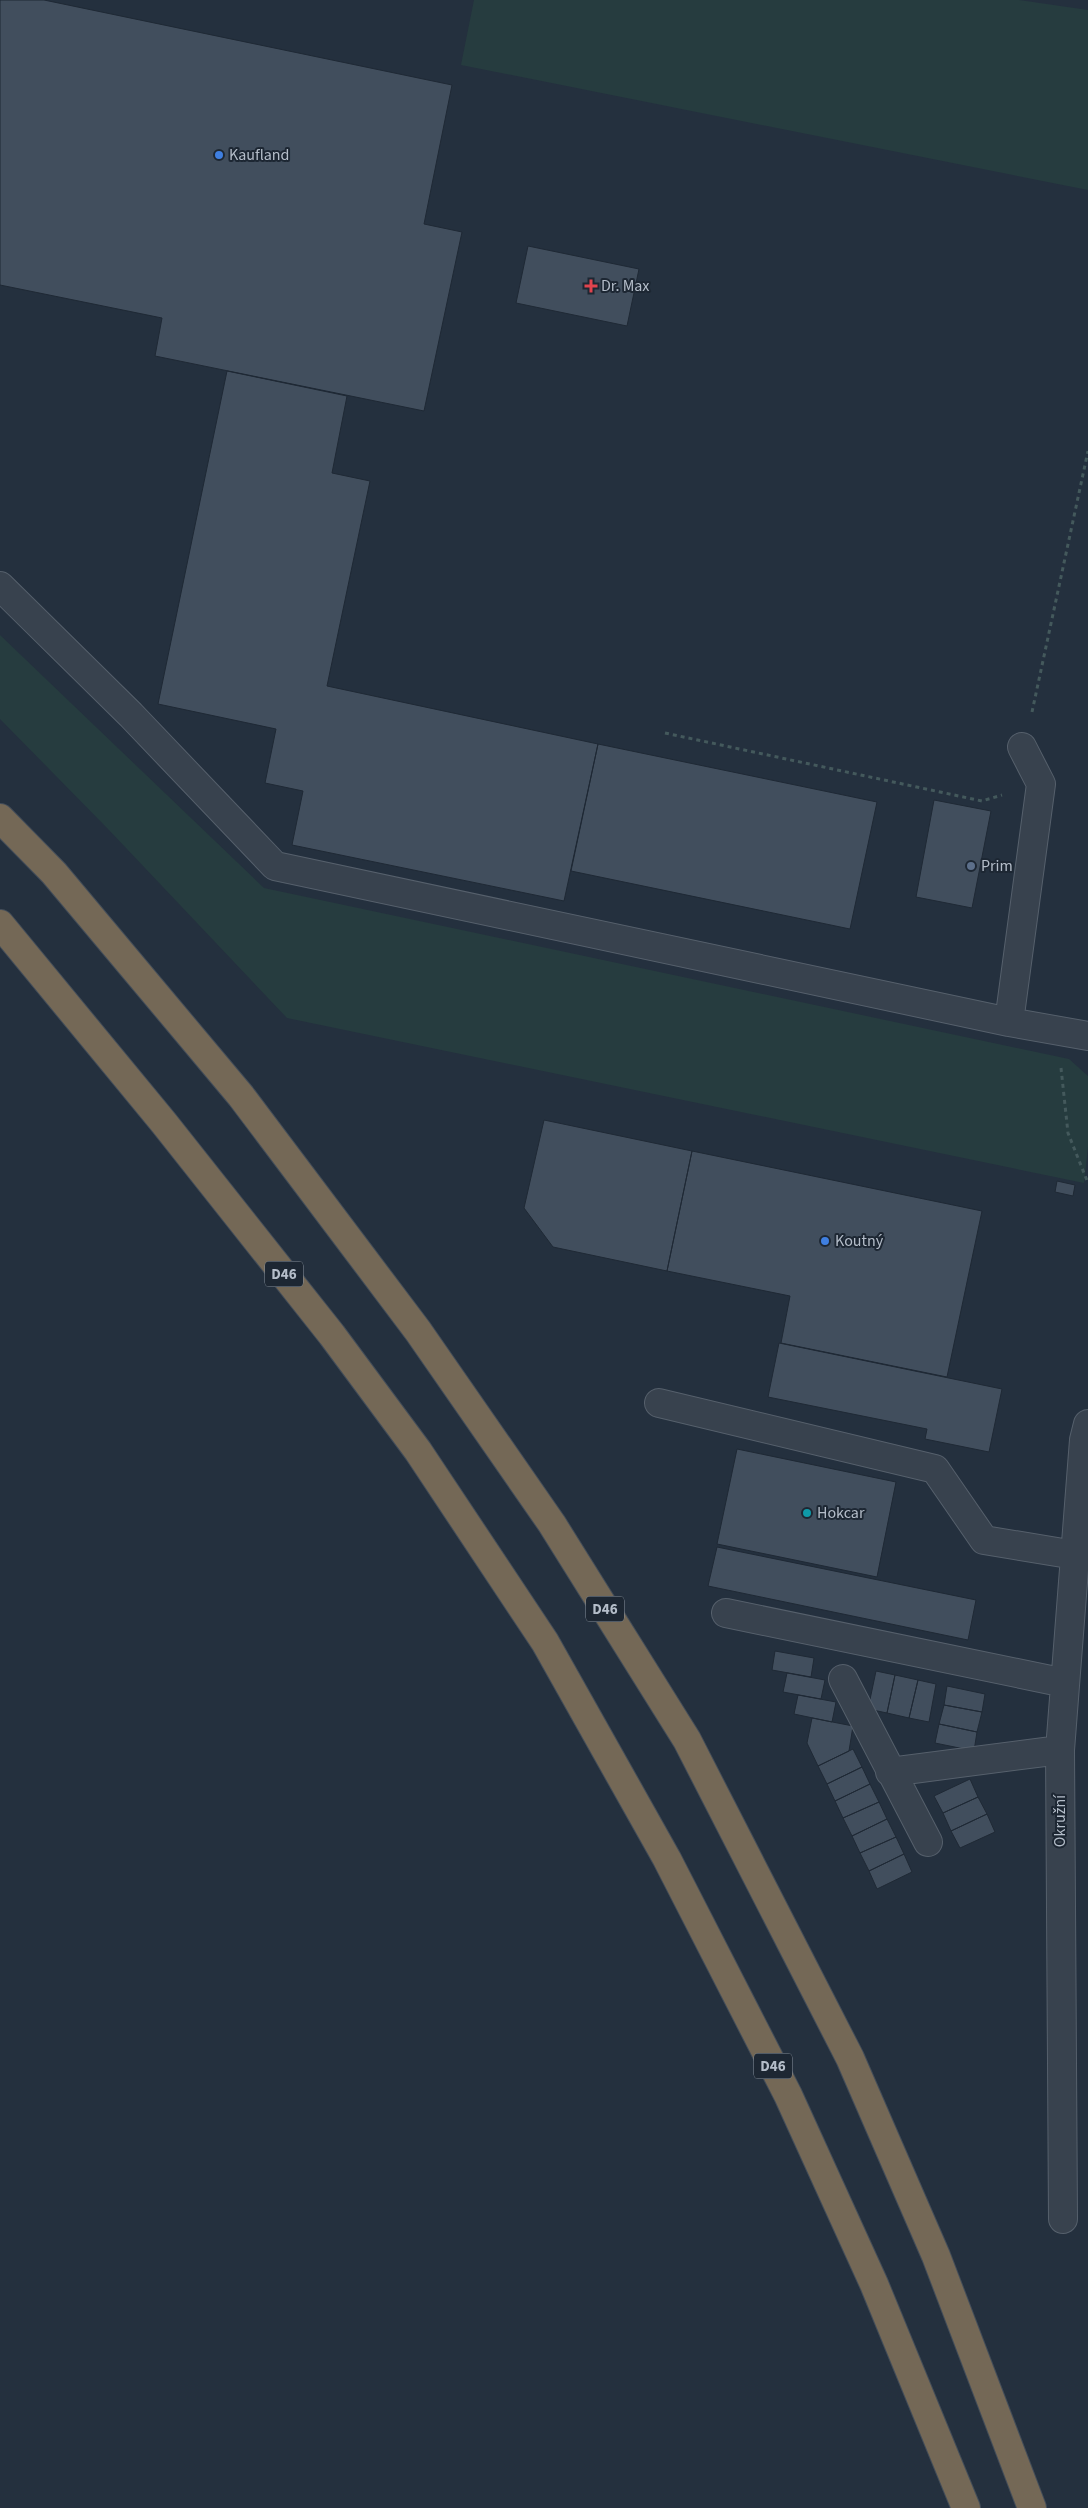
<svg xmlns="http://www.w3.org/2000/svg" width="1088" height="2508" viewBox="0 0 1088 2508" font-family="'Source Sans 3',sans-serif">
	<rect width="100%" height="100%" fill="#24303e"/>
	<path fill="#263c3f" d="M 474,0 L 1019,0 L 1088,10 L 1088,190 L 461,65 Z
		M 0,635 L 264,888 L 1069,1059 L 1088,1076 L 1088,1147 L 1084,1183 L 287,1018 L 109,830 L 0,719 Z"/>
	<path fill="#414e5d" stroke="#1f2935" d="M 0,0 L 44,0 L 452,85 L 424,224 L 462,232 L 424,411 L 155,356 L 162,318 L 0,285 Z
		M 528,246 L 639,269 L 627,326 L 516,303 Z
		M 227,371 L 347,396 L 332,473 L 370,481 L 327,686 L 598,744 L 564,901 L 292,845 L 303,791 L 265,783 L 276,729 L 158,704 Z
		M 598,744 L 877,802 L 850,929 L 571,871 Z
		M 934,800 L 991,811 L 972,908 L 916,897 Z
		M 544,1120 L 692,1151 L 667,1271 L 553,1247 L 524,1208 Z
		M 692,1151 L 982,1211 L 947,1377 L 781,1343 L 790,1296 L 667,1271 Z
		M 1057,1181 L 1075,1185 L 1073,1196 L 1055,1192 Z
		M 779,1343 L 1002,1389 L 989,1452 L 925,1439 L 927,1429 L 768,1397 Z
		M 737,1449 L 896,1482 L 877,1577 L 717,1544 Z
		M 717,1547 L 976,1600 L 968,1640 L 708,1586 Z
		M 775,1651 L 814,1658 L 811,1677 L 772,1670 Z
		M 876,1671 L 895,1675 L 887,1713 L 868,1709 Z
		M 787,1673 L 825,1680 L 821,1699 L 783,1692 Z
		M 895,1675 L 918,1680 L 909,1718 L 887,1713 Z
		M 918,1680 L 936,1684 L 929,1722 L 909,1718 Z
		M 947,1686 L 985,1694 L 982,1712 L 944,1705 Z
		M 798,1695 L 836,1702 L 832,1722 L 794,1714 Z
		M 944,1705 L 982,1712 L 977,1732 L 939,1724 Z
		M 812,1718 L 853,1726 L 849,1751 L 818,1766 L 807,1743 Z
		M 939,1724 L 977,1732 L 974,1751 L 935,1743 Z
		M 853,1749 L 862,1767 L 827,1784 L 818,1766 Z
		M 862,1767 L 870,1784 L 835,1801 L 827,1784 Z
		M 970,1779 L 978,1797 L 943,1813 L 934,1796 Z
		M 870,1784 L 879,1802 L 843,1818 L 835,1801 Z
		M 978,1797 L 987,1814 L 951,1831 L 943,1813 Z
		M 879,1802 L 887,1819 L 852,1836 L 843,1818 Z
		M 987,1814 L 995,1832 L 960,1848 L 951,1831 Z
		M 887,1819 L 896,1837 L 860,1853 L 852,1836 Z
		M 896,1837 L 904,1854 L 869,1871 L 860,1853 Z
		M 904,1854 L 912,1872 L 877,1889 L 869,1871 Z"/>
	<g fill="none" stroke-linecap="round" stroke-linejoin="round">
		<defs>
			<path id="minor" d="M 0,586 L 131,715 L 275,866 L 1009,1022 L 1088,1036
				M 1009,1022 L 1041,784 L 1022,747
				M 659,1403 L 935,1469 L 984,1540 L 1075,1555
				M 726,1613 L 1065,1683
				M 843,1679 L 928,1842
				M 890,1772 L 1060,1750
				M 1063,2219 L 1060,1750 L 1084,1440 L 1088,1424"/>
			<path id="highway" d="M 0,818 L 54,873 L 241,1096 L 418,1331 L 552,1524 L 687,1740 L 850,2058 L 936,2256 L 1032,2508
				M 0,924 L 164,1123 L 332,1335 L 418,1451 L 545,1642 L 667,1859 L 788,2095 L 874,2284 L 966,2508"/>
		</defs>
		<use href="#minor" stroke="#56606c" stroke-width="30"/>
		<use href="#highway" stroke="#434d59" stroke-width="30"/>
		<path stroke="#44595c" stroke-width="3" stroke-dasharray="4 4" stroke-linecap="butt" d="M 1032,712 L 1088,451
			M 665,733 L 982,801 L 1002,795
			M 1061,1068 L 1068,1133 L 1088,1183"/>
		<use href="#minor" stroke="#38424e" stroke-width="28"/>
		<use href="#highway" stroke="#746856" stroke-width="28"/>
	</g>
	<g fill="#3f7fe0" stroke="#1d2733" stroke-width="2">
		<circle cx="219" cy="155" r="5"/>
		<circle cx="825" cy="1241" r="5"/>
	</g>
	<path fill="#e0444e" stroke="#1d2733" stroke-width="2" d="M588.5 278.5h5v5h5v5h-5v5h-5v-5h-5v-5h5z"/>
	<circle fill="#5c6f8a" stroke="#1d2733" stroke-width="2" cx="971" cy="866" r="5"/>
	<circle fill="#0f9aa8" stroke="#1d2733" stroke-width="2" cx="807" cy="1513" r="5"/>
	<g text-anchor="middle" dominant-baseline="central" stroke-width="4" stroke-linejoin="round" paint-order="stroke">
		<g fill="#1d2733" stroke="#87909c" stroke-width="1">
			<rect x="265" y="1261.5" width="38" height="25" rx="4"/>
			<rect x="586" y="1596.5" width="38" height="25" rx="4"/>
			<rect x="754" y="2053.5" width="38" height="25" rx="4"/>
		</g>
		<g font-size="15" font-weight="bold" fill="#b4bdc9">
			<text x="284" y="1274">D46</text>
			<text x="605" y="1609">D46</text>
			<text x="773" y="2066">D46</text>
		</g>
		<g font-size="16" fill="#b4bdc9" stroke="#1d2733" text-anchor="start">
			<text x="229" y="155">Kaufland</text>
			<text x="601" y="286">Dr. Max</text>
			<text x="981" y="866">Prim</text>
			<text x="835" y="1241">Koutný</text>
			<text x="817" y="1513">Hokcar</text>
		</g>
		<g font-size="16" fill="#b4bdc9" stroke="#1d2733">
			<text transform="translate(1060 1821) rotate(-90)">Okružní</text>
		</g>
	</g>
</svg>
